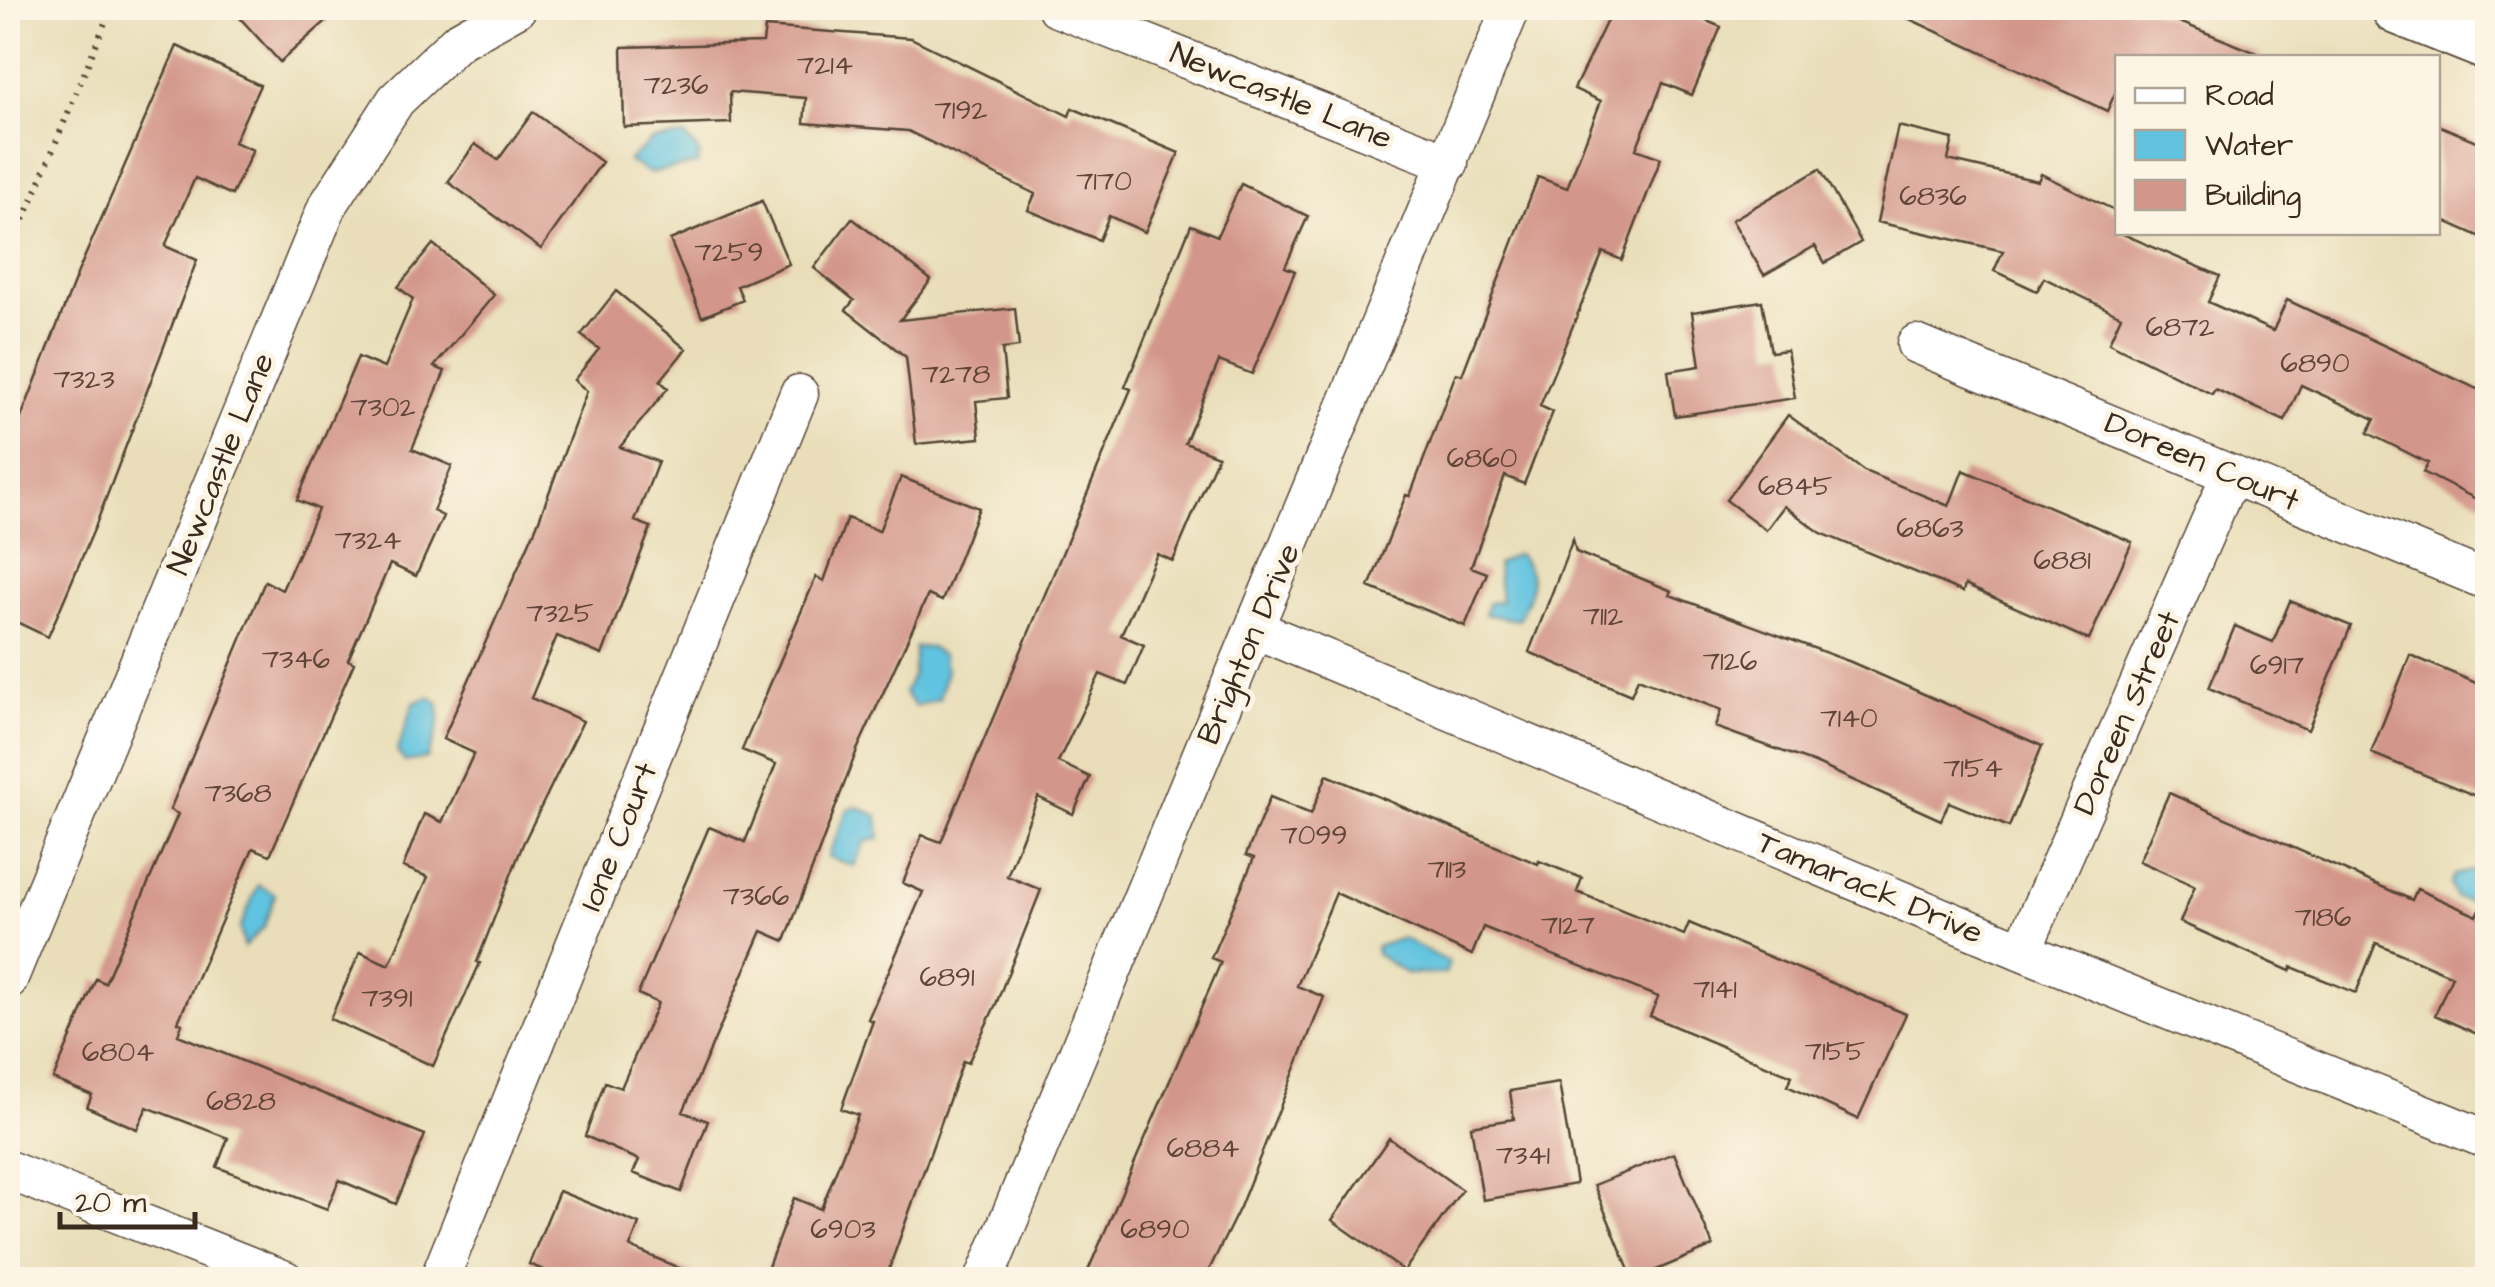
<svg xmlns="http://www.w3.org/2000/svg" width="2495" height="1287" viewBox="0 0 2495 1287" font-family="'Architects Daughter',sans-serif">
	<rect width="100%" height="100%" fill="#fcf5e5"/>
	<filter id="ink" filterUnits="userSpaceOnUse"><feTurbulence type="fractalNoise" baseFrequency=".01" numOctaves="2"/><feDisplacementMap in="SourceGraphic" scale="20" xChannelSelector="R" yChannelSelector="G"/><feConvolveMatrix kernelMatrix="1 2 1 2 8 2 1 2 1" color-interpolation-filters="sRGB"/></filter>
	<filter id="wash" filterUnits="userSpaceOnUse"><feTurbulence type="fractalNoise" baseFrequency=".0048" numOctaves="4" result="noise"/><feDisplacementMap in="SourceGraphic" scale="40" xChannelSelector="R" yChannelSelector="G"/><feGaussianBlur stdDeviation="2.25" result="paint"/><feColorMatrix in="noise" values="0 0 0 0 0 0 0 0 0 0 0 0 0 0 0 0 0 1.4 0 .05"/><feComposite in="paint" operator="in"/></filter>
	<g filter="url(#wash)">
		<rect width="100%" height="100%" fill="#e9deb9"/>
		<path fill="#61c3df" stroke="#4e767e" stroke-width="2.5" d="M 685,136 L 700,154 L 697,164 L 649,173 L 628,161 L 652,140 Z
			M 1517,554 C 1540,574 1531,596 1518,620 L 1485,614 L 1488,603 L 1501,601 L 1497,564 Z
			M 915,647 L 930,647 L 942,655 L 946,670 L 939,699 L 915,706 L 904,693 L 913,674 Z
			M 429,697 L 438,702 C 443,722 434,739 427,758 L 405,762 L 397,751 L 414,703 Z
			M 858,807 L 878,816 L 880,838 L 865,842 L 854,866 L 828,857 L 848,809 Z
			M 2480,869 L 2487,873 L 2487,905 L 2456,898 L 2450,884 L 2454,875 Z
			M 258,885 L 275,894 L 264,927 L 244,947 L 240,928 Z
			M 1402,938 L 1449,962 L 1445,974 L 1407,974 L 1376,954 L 1376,947 Z"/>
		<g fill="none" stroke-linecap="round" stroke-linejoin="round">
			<path stroke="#61c3df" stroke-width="14" d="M 8,27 L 16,8"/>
		</g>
		<g id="blocks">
			<path fill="#d3968a" d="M 231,8 L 341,8 L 280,62 Z
				M 1613,8 L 1676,8 L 1721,27 L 1692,95 L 1663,83 L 1636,149 L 1661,158 L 1622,260 L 1603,252 L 1540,406 L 1553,412 L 1524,484 L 1505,476 L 1471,567 L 1487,573 L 1465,626 L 1369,587 L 1406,495 L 1410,496 L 1456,373 L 1462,375 L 1538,177 L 1567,188 L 1601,101 L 1574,89 Z
				M 1886,8 L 2145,8 L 2264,56 L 2118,58 L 2118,87 L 2107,111 Z
				M 765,27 L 911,38 L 1069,116 L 1072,108 L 1179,153 L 1145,232 L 1109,216 L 1099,240 L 1028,210 L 1035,194 L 908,131 L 804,123 L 806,98 L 730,92 L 731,123 L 624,127 L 622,47 L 763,43 Z
				M 177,46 L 260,85 L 234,142 L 253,150 L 232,195 L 195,178 L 165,246 L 197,260 L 95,527 L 48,637 L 8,618 L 8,451 L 78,272 Z
				M 533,112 L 602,162 L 541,249 L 448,182 L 475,144 L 498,160 Z
				M 2438,125 L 2488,146 L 2488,240 L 2438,218 Z
				M 1898,126 L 1953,139 L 1948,160 L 2038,181 L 2041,174 L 2118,212 L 2118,232 L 2220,276 L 2208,302 L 2273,331 L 2287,300 L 2488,394 L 2488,505 L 2423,472 L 2428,463 L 2368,433 L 2375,419 L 2301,385 L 2285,421 L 2215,389 L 2212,394 L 2109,343 L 2121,316 L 2044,278 L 2037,291 L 1994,271 L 2003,251 L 1877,222 Z
				M 1820,169 L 1861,242 L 1825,263 L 1815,246 L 1764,275 L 1732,220 Z
				M 1241,184 L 1308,216 L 1285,267 L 1295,271 L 1252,374 L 1219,361 L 1185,443 L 1218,456 L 1173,561 L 1157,554 L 1121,635 L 1144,645 L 1127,685 L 1100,674 L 1058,762 L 1090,777 L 1073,814 L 1038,797 L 1007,876 L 1041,890 L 996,1004 L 968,1063 L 963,1061 L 885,1280 L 763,1280 L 794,1198 L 821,1209 L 858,1115 L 841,1109 L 873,1021 L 868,1019 L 923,892 L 903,883 L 922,835 L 941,842 L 1131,389 L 1125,387 L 1191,225 L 1217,236 Z
				M 762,201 L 789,264 L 737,286 L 743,300 L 702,317 L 670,240 Z
				M 852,218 L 931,280 L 900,320 L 1015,308 L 1019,347 L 1002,349 L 1007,398 L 976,401 L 980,438 L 916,444 L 906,357 L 846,310 L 854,300 L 814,268 Z
				M 433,244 L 494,295 L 434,367 L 445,371 L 412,449 L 452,466 L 433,511 L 443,516 L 416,576 L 390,564 L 348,660 L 354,663 L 270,855 L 253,848 L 178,1022 L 182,1024 L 178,1035 L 425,1135 L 396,1204 L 339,1180 L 327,1209 L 217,1167 L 228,1138 L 147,1107 L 137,1129 L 87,1107 L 92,1095 L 53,1079 L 96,979 L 105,983 L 178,814 L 170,810 L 265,581 L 282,590 L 318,509 L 297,500 L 358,357 L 384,368 L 413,299 L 398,287 Z
				M 616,291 L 686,349 L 660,381 L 668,388 L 620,447 L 658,462 L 635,521 L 651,527 L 602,655 L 557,636 L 531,698 L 583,721 L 523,844 L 477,962 L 480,963 L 433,1066 L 330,1019 L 360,952 L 389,965 L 428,877 L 403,867 L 424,814 L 442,822 L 474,753 L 443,739 L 537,525 L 587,391 L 574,380 L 599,349 L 581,335 Z
				M 1762,301 L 1771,352 L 1787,350 L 1795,398 L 1675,416 L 1668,371 L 1700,366 L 1692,312 Z
				M 1788,415 L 1864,471 L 1949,506 L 1963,470 L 2132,542 L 2089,640 L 1965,585 L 1963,592 L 1821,533 L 1784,506 L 1766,530 L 1726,500 Z
				M 901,477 L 979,508 L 942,601 L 928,595 L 857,750 L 785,941 L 762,931 L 683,1112 L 708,1121 L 681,1192 L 633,1173 L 639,1160 L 585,1136 L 605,1082 L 621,1088 L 658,1003 L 638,994 L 709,827 L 745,842 L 776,764 L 742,750 L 816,577 L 824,581 L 847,518 L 879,531 Z
				M 1573,539 L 1576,552 L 1672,591 L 1670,595 L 1851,662 L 2042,746 L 2009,827 L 1949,802 L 1941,820 L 1815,763 L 1715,727 L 1721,710 L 1638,678 L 1631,695 L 1529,652 Z
				M 2290,601 L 2351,626 L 2308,730 L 2209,688 L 2235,626 L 2273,642 Z
				M 2410,655 L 2488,688 L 2488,801 L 2371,753 Z
				M 1327,775 L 1538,864 L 1539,861 L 1582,878 L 1577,892 L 1684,935 L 1689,923 L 1906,1014 L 1858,1119 L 1787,1086 L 1792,1076 L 1650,1016 L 1658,997 L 1483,927 L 1472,955 L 1336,893 L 1297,986 L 1324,997 L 1240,1207 L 1204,1280 L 1084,1280 L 1221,962 L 1211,958 L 1254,858 L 1246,855 L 1270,797 L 1311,814 Z
				M 2169,793 L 2412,900 L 2417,889 L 2477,916 L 2488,892 L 2488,1009 L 2477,1034 L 2435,1015 L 2452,976 L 2376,943 L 2356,993 L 2292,967 L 2290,971 L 2180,922 L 2195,886 L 2139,861 Z
				M 1559,1083 L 1576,1184 L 1483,1200 L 1471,1126 L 1514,1119 L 1510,1091 Z
				M 1389,1138 L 1462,1190 L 1404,1271 L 1332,1220 Z
				M 1674,1153 L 1713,1246 L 1633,1280 L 1594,1185 Z
				M 559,1191 L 639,1224 L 630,1247 L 707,1280 L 567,1280 L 529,1264 Z"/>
		</g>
	</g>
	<g filter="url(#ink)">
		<use href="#blocks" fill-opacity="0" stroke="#554535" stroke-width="2.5"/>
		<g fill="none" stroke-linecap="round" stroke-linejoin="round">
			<defs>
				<path id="street" d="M 1057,8 L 1449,163
					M 1916,344 L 2488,581
					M 1255,629 L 2022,951 L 2488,1140
					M 2022,951 L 2231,474
					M 8,980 L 327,207 L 396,100 L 458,41 L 517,8
					M 8,1170 L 285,1280
					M 439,1280 L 799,394
					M 984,1280 L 1511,8"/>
				<path id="secondary" d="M 2398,8 L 2488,44"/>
			</defs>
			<use href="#street" stroke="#554535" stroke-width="41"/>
			<use href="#secondary" stroke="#554535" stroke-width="56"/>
			<path stroke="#554535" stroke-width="6" stroke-dasharray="2.5 8" stroke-linecap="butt" d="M 8,259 L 111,8"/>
			<use href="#street" stroke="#fff" stroke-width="38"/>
			<use href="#secondary" stroke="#fff" stroke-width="52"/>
		</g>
	</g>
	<g text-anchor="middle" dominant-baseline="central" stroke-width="10" stroke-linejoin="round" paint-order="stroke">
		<g font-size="28" fill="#614539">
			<text x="825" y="65">7214</text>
			<text x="676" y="85">7236</text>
			<text x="961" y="110">7192</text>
			<text x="1104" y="181">7170</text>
			<text x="1933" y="196">6836</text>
			<text x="729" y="252">7259</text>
			<text x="2180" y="327">6872</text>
			<text x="2315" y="363">6890</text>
			<text x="956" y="374">7278</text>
			<text x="84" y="379">7323</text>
			<text x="383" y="407">7302</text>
			<text x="1482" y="458">6860</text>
			<text x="1795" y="486">6845</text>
			<text x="1930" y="528">6863</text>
			<text x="368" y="540">7324</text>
			<text x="2062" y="560">6881</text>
			<text x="560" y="613">7325</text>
			<text x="1603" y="616">7112</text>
			<text x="296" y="659">7346</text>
			<text x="1730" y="661">7126</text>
			<text x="2277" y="665">6917</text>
			<text x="1849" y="718">7140</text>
			<text x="1973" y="768">7154</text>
			<text x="238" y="793">7368</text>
			<text x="1314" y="835">7099</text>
			<text x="1447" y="869">7113</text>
			<text x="756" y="896">7366</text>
			<text x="2323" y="917">7186</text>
			<text x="1568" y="925">7127</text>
			<text x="947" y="977">6891</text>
			<text x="1715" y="989">7141</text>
			<text x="387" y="998">7391</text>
			<text x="1835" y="1051">7155</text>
			<text x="118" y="1052">6804</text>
			<text x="241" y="1101">6828</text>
			<text x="1203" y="1148">6884</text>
			<text x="1523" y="1155">7341</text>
			<text x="843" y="1229">6903</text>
			<text x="1155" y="1229">6890</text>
		</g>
		<g font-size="32" fill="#3b2a1e" stroke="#fcf5e5">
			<text transform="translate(1281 96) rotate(22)">Newcastle Lane</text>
			<text transform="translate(2202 462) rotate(23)">Doreen Court</text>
			<text transform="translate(221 464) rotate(-68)">Newcastle Lane</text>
			<text transform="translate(1249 644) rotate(-67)">Brighton Drive</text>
			<text transform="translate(2127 713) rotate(-66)">Doreen Street</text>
			<text transform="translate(619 837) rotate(-68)">Ione Court</text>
			<text transform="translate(1870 888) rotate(23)">Tamarack Drive</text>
		</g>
	</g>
	<rect width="2495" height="1287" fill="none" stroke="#fcf5e5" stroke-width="40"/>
	<rect x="2115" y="55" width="325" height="180" fill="#fcf5e5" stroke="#afa495" stroke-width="2.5"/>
	<rect x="2135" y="88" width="50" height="15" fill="#ffffff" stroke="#afa495" stroke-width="2.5"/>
	<text x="2205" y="105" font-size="30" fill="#3b2a1e">Road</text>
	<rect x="2135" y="130" width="50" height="30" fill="#61c3df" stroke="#afa495" stroke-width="2.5"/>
	<text x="2205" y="155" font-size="30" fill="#3b2a1e">Water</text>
	<rect x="2135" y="180" width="50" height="30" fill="#d3968a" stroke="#afa495" stroke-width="2.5"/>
	<text x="2205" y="205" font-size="30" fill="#3b2a1e">Building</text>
	<path d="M60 1212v15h135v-15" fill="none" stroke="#3b2a1e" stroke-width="5"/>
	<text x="75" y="1212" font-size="30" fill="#3b2a1e" stroke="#fcf5e5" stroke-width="8" paint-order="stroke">20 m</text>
</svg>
